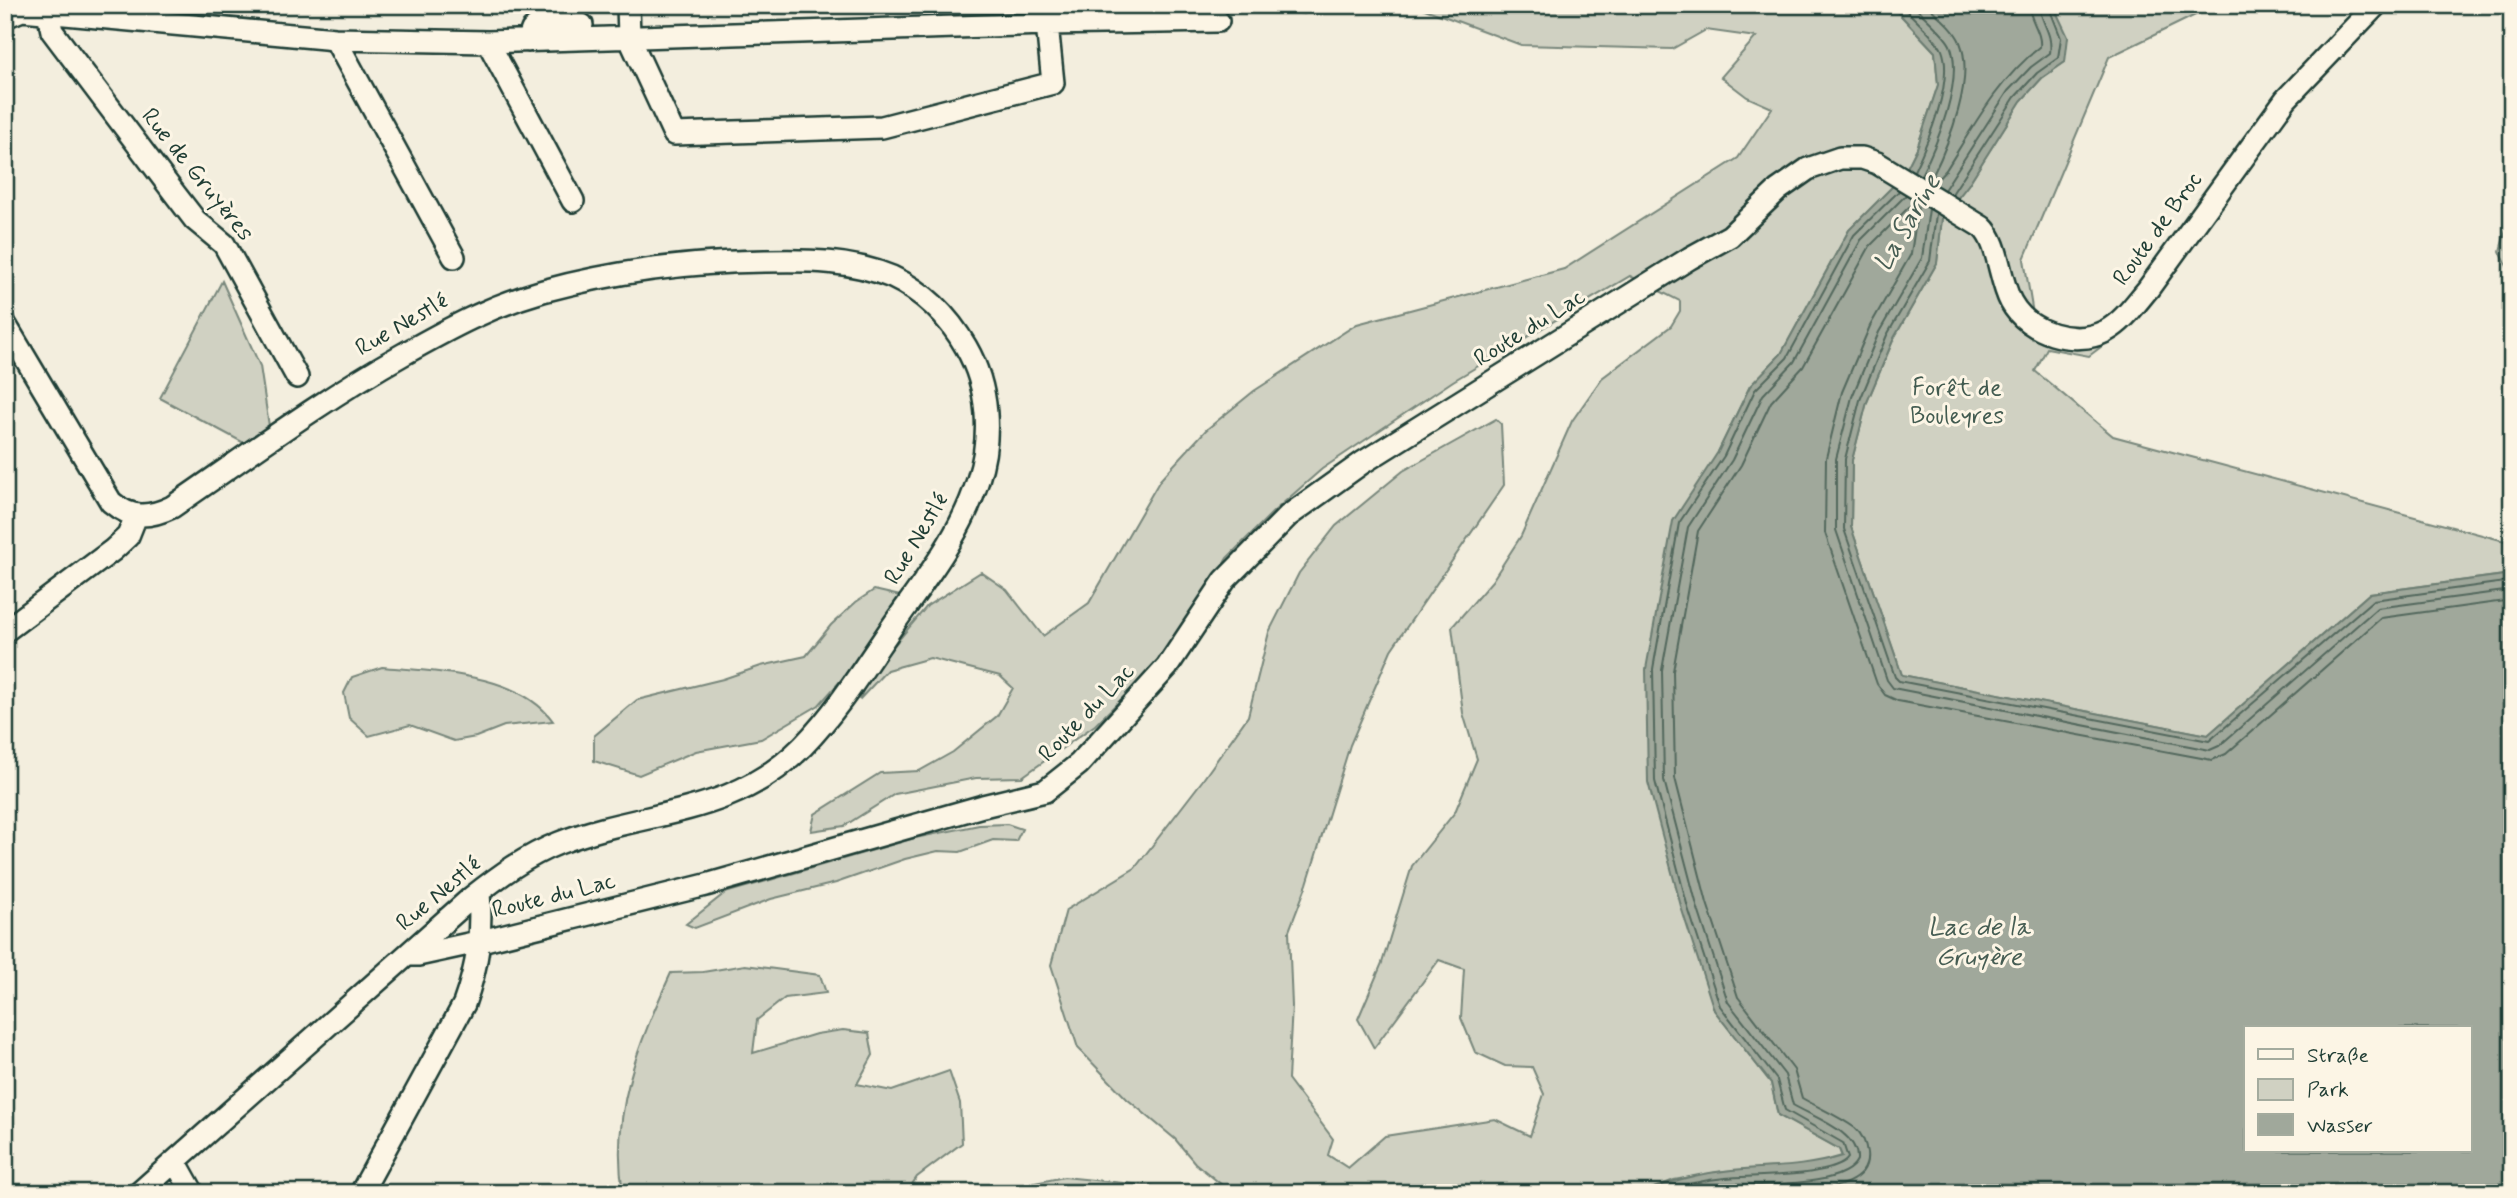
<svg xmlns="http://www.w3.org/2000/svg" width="2517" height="1198" viewBox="0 0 2517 1198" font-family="Mynerve,sans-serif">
	<rect width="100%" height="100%" fill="#f3eede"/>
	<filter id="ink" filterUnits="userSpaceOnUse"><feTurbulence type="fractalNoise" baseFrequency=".0143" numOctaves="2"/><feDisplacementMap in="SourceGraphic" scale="14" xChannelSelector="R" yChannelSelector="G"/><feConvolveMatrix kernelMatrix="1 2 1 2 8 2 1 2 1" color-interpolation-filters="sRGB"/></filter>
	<g filter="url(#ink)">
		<path fill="#d0d1c2" stroke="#78877b" stroke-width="2" d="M 1256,5 L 1322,5 L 1304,14 Z
			M 1414,5 L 1891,5 L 1935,52 L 1938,85 L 1917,148 L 1903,176 L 1849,230 L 1781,354 L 1750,386 L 1718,452 L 1714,1010 L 1771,1083 L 1778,1115 L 1839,1149 L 1842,1157 L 1817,1164 L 1784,1168 L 1724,1171 L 1674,1180 L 1641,1193 L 1255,1193 L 1222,1185 L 1195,1163 L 1175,1139 L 1127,1099 L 1078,1048 L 1051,965 L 1066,910 L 1135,868 L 1202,781 L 1248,716 L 1269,632 L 1299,573 L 1336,526 L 1403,471 L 1496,419 L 1501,424 L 1504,485 L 1391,650 L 1350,745 L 1307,884 L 1289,931 L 1292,1006 L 1288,1079 L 1333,1139 L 1328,1155 L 1348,1168 L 1385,1136 L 1495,1119 L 1530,1136 L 1544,1094 L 1532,1067 L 1505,1066 L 1475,1052 L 1461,1018 L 1464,969 L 1439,960 L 1374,1048 L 1358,1019 L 1382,963 L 1412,866 L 1455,812 L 1477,759 L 1463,713 L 1452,627 L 1492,581 L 1521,536 L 1572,421 L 1602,378 L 1671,326 L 1680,311 L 1680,301 L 1630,276 L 1453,381 L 1322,469 L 1273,512 L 1227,558 L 1187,627 L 1153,668 L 1095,725 L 1022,777 L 976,778 L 895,794 L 844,826 L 811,831 L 815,814 L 880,773 L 919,771 L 953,752 L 997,716 L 1013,688 L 1000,676 L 930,658 L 887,670 L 859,700 L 870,674 L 927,606 L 981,572 L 1007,590 L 1043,636 L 1089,603 L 1160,480 L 1206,430 L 1254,391 L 1357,324 L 1564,269 L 1738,158 L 1772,108 L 1747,97 L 1721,77 L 1756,37 L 1706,30 L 1672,49 L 1521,45 Z
			M 2053,5 L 2216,5 L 2109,57 L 2024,259 L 2033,314 L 2053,334 L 2130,325 L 2089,356 L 2047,348 L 2035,371 L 2113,436 L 2512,543 L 2512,574 L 2370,593 L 2208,735 L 1902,675 L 1851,527 L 1852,460 L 1867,402 L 1894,338 L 1937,263 L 1942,218 L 1968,185 L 2021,101 L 2042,78 L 2065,62 L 2057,10 Z
			M 2512,208 L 2512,277 L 2500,251 Z
			M 222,281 L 260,366 L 269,426 L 244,443 L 160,398 Z
			M 874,590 L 900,596 L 843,678 L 819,705 L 761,739 L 696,751 L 639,775 L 594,761 L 594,736 L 637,700 L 723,679 L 761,666 L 806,656 L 831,625 L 856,602 Z
			M 382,667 C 437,672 518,673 553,721 L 504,726 L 476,737 L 454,741 L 410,725 L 369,736 L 349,718 L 344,693 L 352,677 Z
			M 1007,824 L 1022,829 L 1016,841 L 993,840 L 960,852 L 938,851 L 905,859 L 836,883 L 771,899 L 695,928 L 686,924 L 725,893 L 915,838 L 979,825 Z
			M 745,965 L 820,975 L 826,993 L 785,998 L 757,1020 L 753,1053 L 816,1034 L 843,1030 L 869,1033 L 873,1055 L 857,1084 L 892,1091 L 949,1071 L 960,1103 L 962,1143 L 917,1177 L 906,1193 L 623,1193 C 610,1112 638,1045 671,973 L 703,972 Z
			M 1064,1177 L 1153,1186 L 1172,1193 L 987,1193 Z"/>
		<path fill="#a0a89b" stroke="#6c7d72" stroke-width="2" fill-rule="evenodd" d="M 1891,5 L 2053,5 L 2068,37 L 2065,62 L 2042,78 L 2021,101 L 1968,185 L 1942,218 L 1937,263 L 1894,338 L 1867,402 L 1852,460 L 1851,527 L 1902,675 L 2208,735 L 2370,593 L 2512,574 L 2512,1193 L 1641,1193 C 1668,1182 1695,1174 1724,1171 C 1767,1166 1799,1169 1842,1156 L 1839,1149 L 1778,1115 L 1771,1083 L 1714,1010 L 1682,910 L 1648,782 L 1646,669 L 1673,521 L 1718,452 L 1750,386 L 1781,354 L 1849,230 L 1903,176 L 1917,148 L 1938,85 L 1935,52 ZM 2246,1028 L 2470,1028 L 2470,1151 L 2246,1151 Z"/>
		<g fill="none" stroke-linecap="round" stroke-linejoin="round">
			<path stroke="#53685d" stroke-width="2" d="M 1901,5 C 1909,14 1938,40 1942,50 C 1954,81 1928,142 1914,171
				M 1913,5 C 1923,16 1944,33 1950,45 C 1964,79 1937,145 1921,175
				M 1927,5 C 1938,16 1954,28 1960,42 C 1975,79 1949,143 1932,177 L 1936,181 L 1946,170 C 1974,125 1998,80 2040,47 C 2042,32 2029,20 2029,5
				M 1944,190 L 2008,91 L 2031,67 L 2050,53 C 2053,32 2041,24 2039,5
				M 1952,194 L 2015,97 L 2037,73 L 2058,58 L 2061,38 L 2048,5
				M 1929,209 L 1922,258 L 1879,332 L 1852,397 L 1836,459 L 1836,530 L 1887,680 L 1893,688 L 2210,750 L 2219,746 L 2377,608 L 2512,590
				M 1936,214 L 1930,261 L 1887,335 L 1860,400 L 1845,459 L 1844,529 L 1895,677 L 1899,681 L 2209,741 L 2373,600 L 2512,581
				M 1660,1193 C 1681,1185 1703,1180 1725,1178 C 1750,1175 1835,1178 1848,1158 L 1843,1143 L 1785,1110 L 1777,1080 L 1720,1006 L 1688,908 L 1655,781 L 1653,669 L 1679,523 L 1724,456 L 1755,390 L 1787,358 L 1854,235 L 1899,191
				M 1692,1193 C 1703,1191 1714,1188 1725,1187 C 1754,1183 1844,1189 1857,1160 C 1859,1132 1813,1117 1793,1105 L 1785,1075 L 1728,1002 L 1697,906 L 1664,780 L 1662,670 L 1688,527 L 1732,460 L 1763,395 L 1794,362 L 1861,240 L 1906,195
				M 1799,1193 C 1822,1189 1871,1187 1867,1153 C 1866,1144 1862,1134 1855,1128 C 1839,1116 1819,1108 1802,1098 L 1794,1070 L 1738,997 L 1707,903 L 1675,778 L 1673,671 L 1698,531 L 1741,465 L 1771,402 L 1803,367 L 1870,246 L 1912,204 L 1916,204 L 1918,207 L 1911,254 L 1870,326 L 1842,392 L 1826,458 L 1825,533 L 1877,684 L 1885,695 L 1898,701 L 2212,760 L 2226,754 L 2381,618 L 2512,600"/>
			<defs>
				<path id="minor" d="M 628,5 L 629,37 L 674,134 L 882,127 L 1053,83 L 1047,24
					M 48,13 L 52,31 L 175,194 L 195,220 L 224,244 L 297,377
					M 5,17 L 22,10 L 335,39 L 488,42 L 1047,24 L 1218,21
					M 335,39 L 454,257
					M 528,41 L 532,30 L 538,25 L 582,25
					M 488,42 L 573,201
					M 5,324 L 111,502 C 131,519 149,518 172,507 C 248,455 322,400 402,355 C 450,328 490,306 543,291 C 617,271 688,262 765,261 C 808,260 851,260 892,277 C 924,292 949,317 966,347 C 989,387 992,437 978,480 C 962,533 927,577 896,621 C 867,663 839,709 803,746 C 732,818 646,809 559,843 C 526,856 499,876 471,898 L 139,1193
					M 5,631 L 113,550 L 128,536 L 136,516
					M 408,955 L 418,955 L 473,943 L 706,885 L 983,806 L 1045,791 L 1079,764 L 1167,667 L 1225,580 L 1288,516 L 1362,463 L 1690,258 L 1730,236 L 1778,190 L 1808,169 L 1840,158 L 1862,158 L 1877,163 L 1982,227 C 1999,242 1999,280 2011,302 C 2028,333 2074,347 2106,331 C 2123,322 2136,303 2148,289 L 2286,99 L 2376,5
					M 175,1161 L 193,1193
					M 361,1193 L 464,1004 C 478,965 482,934 479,892"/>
			</defs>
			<use href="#minor" stroke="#1f3d34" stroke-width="26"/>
			<use href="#minor" stroke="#fcf5e5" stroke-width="21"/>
		</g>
	</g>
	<g text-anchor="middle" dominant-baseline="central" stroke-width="6" stroke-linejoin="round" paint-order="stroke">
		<g font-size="24" fill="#1f3d34" stroke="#fcf5e5">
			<text transform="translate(197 175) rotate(51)">Rue de Gruyères</text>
			<text transform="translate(2158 229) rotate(-54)">Route de Broc</text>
			<text transform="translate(402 325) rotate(-30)">Rue Nestlé</text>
			<text transform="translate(1530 328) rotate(-32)">Route du Lac</text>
			<text transform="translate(917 539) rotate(-59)">Rue Nestlé</text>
			<text transform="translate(1087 713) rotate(-46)">Route du Lac</text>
			<text transform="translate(439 894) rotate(-40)">Rue Nestlé</text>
			<text transform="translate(554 896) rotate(-14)">Route du Lac</text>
		</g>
		<g font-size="24" fill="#425b50" stroke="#fcf5e5">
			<text x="1957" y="388">Forêt de<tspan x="1957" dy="28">Bouleyres</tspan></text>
		</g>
		<g font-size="26" font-style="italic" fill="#465d53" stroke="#fcf5e5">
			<text transform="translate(1908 223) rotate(-60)">La Sarine</text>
			<text x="1979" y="928">Lac de la<tspan x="1979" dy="30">Gruyère</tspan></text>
		</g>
	</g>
	<rect width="2517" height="1198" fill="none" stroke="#fcf5e5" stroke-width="28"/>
	<rect x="14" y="14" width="2489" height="1170" fill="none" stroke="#1f3d34" stroke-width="2.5" filter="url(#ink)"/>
	<rect x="2244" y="1026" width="228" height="126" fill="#fcf5e5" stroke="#a4ab9e" stroke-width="2"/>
	<rect x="2258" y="1049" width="35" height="10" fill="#fcf5e5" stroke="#a4ab9e" stroke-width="2"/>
	<text x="2307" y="1062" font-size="21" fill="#1f3d34">Straße</text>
	<rect x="2258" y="1079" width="35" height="21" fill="#d0d1c2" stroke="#a4ab9e" stroke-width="2"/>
	<text x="2307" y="1096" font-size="21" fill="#1f3d34">Park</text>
	<rect x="2258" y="1114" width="35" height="21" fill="#a0a89b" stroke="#a4ab9e" stroke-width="2"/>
	<text x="2307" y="1132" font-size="21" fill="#1f3d34">Wasser</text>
</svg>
